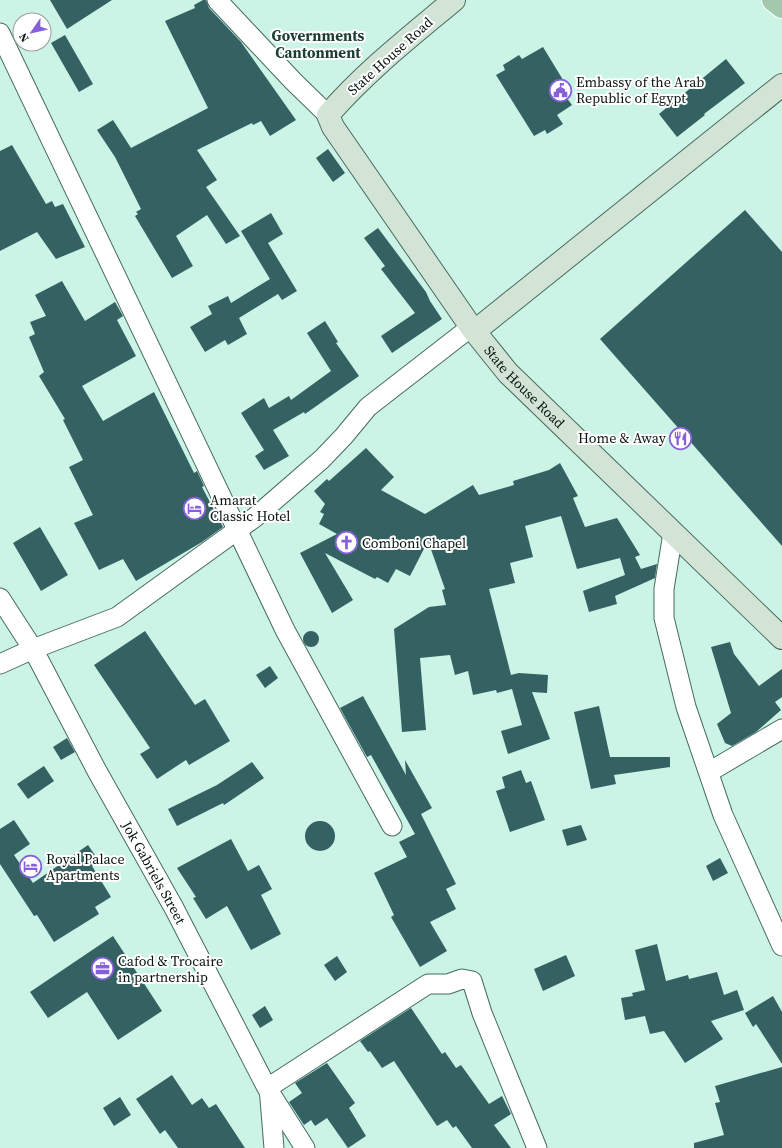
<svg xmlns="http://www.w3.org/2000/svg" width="782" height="1148" viewBox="0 0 782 1148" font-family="'Source Serif 4',serif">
	<rect width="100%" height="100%" fill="#cbf3e6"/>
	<path fill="#346263" d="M 50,0 L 112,0 L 67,29 Z
		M 203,0 L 206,0 L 209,8 L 241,42 L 296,120 L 270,136 L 261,121 L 253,125 L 252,123 L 197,150 L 217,180 L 206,187 L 240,236 L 226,244 L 207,215 L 176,236 L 193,266 L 172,278 L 135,216 L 138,214 L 136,212 L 141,209 L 115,157 L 97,130 L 113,120 L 131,148 L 208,108 L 165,21 L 195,8 L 194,5 Z
		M 65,35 L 93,84 L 79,92 L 51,43 Z
		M 543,47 L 571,93 L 566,97 L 572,105 L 557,115 L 563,124 L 547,134 L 545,130 L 534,136 L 496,75 L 505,70 L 503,65 L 519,55 L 522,59 Z
		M 726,59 L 745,83 L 704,114 L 705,115 L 677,137 L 659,114 Z
		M 12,145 L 46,204 L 52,201 L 55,207 L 63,204 L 85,247 L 56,259 L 37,232 L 0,251 L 0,151 Z
		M 328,149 L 345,173 L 333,182 L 316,158 Z
		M 745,210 L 782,252 L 782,546 L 600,339 Z
		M 271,213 L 283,234 L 268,243 L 297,291 L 282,300 L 278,294 L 239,318 L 247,334 L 228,345 L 225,340 L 205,352 L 190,327 L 212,314 L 208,306 L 228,296 L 231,303 L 270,279 L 241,231 Z
		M 378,228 L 426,292 L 430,301 L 442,319 L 392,353 L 381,336 L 415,313 L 381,269 L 385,266 L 364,238 Z
		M 62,281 L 85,321 L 115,302 L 123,316 L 117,320 L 136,356 L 82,386 L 103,421 L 154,392 L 194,473 L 197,471 L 204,486 L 202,487 L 223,527 L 202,542 L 136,581 L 123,559 L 99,570 L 74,523 L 93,515 L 69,467 L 83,460 L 63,420 L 65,419 L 39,376 L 44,372 L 29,337 L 35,334 L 30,322 L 46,316 L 35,295 Z
		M 325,321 L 338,342 L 336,343 L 359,376 L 305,414 L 304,412 L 273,430 L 289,456 L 264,470 L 255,456 L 264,450 L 241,413 L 264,398 L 269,408 L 289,396 L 291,400 L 331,371 L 307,333 Z
		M 366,448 L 394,477 L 381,490 L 425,514 L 473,485 L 479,495 L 514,485 L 513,481 L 549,470 L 560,463 L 578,496 L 573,498 L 585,527 L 617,518 L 640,555 L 635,557 L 641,569 L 657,564 L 655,578 L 615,596 L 617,604 L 589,612 L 583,591 L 625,575 L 620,558 L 577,569 L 561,516 L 525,526 L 533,557 L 510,563 L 515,583 L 489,589 L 511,675 L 519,673 L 548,675 L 547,693 L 532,692 L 550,739 L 508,754 L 501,731 L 522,725 L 512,689 L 497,693 L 496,690 L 473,695 L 468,671 L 455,675 L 450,655 L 420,658 L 426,730 L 402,732 L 394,629 L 429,607 L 446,605 L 442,590 L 445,589 L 428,541 L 410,576 L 396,569 L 388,583 L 377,577 L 375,579 L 325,553 L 353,600 L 332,613 L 300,553 L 337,534 L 319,524 L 324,514 L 320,512 L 325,504 L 314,491 L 327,479 L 329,481 Z
		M 40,527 L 68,575 L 41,591 L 13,543 Z
		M 145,631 L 195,705 L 205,699 L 230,741 L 189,765 L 186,760 L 157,779 L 140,754 L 150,748 L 94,665 Z
		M303 639a8 8 0 1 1 16 0a8 8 0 1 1-16 0Z
		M 730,642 L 734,654 L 759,686 L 782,669 L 782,697 L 775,702 L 781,710 L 756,732 L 732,746 L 725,743 L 717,724 L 731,713 L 711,647 Z
		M 270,666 L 278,678 L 265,688 L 256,675 Z
		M 363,696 L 406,775 L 405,760 L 432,808 L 421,814 L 456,884 L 446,889 L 456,909 L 430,922 L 447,951 L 420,967 L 391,917 L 394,915 L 374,873 L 407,857 L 399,842 L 415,834 L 371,755 L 367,757 L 340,708 Z
		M 599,706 L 610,757 L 670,757 L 670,767 L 614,775 L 616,784 L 591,789 L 574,712 Z
		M 67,738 L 75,752 L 61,760 L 53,747 Z
		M 252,762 L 264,778 L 224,805 L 223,803 L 177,826 L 168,809 L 217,785 Z
		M 44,766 L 54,781 L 28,799 L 17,784 Z
		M 521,770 L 526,783 L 531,781 L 545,820 L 510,832 L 496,791 L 505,788 L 502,777 Z
		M 14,820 L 30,844 L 14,855 L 33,883 L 88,845 L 99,861 L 92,866 L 111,897 L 95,907 L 99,914 L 54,942 L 37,915 L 34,916 L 0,864 L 0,829 Z
		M305 836a15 15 0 1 1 30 0a15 15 0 1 1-30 0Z
		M 581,825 L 587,840 L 567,846 L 562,830 Z
		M 231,839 L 248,871 L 259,865 L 272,889 L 261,895 L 281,934 L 251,950 L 227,906 L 206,919 L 193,898 L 196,897 L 177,868 Z
		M 720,858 L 728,873 L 713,881 L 706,866 Z
		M 113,936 L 162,1011 L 118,1040 L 87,992 L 48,1018 L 30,992 Z
		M 657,944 L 666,981 L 688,975 L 689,979 L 717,972 L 724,995 L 737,990 L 744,1010 L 711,1021 L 723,1039 L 685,1063 L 664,1031 L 650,1034 L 645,1016 L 625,1020 L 621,998 L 633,996 L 632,993 L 645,990 L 635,950 Z
		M 566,955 L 575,976 L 543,991 L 534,969 Z
		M 337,956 L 347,972 L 335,981 L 324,965 Z
		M 773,996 L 782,1012 L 782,1064 L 756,1024 L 753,1027 L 745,1013 Z
		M 265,1006 L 273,1020 L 260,1028 L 252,1015 Z
		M 411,1008 L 442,1054 L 445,1052 L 456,1068 L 461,1065 L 489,1104 L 502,1096 L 511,1114 L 494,1125 L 511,1148 L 472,1148 L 456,1126 L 453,1128 L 447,1120 L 437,1126 L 394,1061 L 382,1068 L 370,1051 L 368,1052 L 360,1041 Z
		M 327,1063 L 355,1103 L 349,1108 L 366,1136 L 348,1148 L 327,1118 L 315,1126 L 311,1120 L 304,1125 L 289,1102 L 302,1093 L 295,1083 Z
		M 782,1067 L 782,1148 L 694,1148 L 694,1143 L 724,1135 L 715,1103 L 720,1102 L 715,1086 Z
		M 172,1075 L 192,1105 L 202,1098 L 209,1108 L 216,1104 L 245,1148 L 178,1148 L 165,1130 L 160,1134 L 136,1099 Z
		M 120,1097 L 131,1115 L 114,1126 L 103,1108 Z"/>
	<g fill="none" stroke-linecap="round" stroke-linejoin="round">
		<defs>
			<g id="minor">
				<path d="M 217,0 L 293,81 L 328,115"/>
				<path d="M 0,33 L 285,630 L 392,826"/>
				<path d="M 673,533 L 664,589 L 664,618 L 686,707 L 723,815 L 782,946"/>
				<path id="s1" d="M 0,598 L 33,649 L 97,771 L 174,908 L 267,1088 L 305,1148"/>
				<path d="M 0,664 L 33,649 L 117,617 L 254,518 L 322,459 L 344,436 L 368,407 L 471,327"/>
				<path d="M 709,772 L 782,729"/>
				<path d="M 274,1148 L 269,1087 L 428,984 L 448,984 L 462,979 L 472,981 L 482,1013 L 537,1148"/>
			</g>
			<g id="secondary">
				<path id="s2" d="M 454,0 C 411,36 365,72 328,115 L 333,127 L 471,327 L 508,373 L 782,638"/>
				<path d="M 475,331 L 782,85"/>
			</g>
			<path id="primary" d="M 773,0 L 782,7"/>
		</defs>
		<use href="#minor" stroke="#476b60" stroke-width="21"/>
		<use href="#secondary" stroke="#476b60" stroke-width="24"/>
		<use href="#primary" stroke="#fff" stroke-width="24"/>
		<use href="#minor" stroke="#fff" stroke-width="19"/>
		<use href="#secondary" stroke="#d2e4d5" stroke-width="22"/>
		<use href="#primary" stroke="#a4c8ac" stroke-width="22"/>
	</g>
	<defs>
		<symbol id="civic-ring" viewBox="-11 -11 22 22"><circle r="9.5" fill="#fff" stroke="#885fda" stroke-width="1.5"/><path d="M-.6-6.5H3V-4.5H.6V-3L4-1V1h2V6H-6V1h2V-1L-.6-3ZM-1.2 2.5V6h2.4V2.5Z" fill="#885fda"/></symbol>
		<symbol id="restaurant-ring" viewBox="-11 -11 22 22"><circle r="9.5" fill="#fff" stroke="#885fda" stroke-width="1.5"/><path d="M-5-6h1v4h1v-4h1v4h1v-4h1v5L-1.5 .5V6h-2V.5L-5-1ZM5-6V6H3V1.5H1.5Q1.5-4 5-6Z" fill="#885fda"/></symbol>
		<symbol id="hotel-ring" viewBox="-11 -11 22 22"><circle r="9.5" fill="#fff" stroke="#885fda" stroke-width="1.5"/><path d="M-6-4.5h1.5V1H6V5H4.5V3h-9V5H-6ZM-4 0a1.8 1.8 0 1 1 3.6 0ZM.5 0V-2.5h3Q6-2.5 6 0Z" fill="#885fda"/></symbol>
		<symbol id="church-ring" viewBox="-11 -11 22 22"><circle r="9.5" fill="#fff" stroke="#885fda" stroke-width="1.5"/><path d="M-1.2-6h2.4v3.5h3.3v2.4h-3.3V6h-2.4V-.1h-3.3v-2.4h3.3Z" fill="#885fda"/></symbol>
		<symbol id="office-ring" viewBox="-11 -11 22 22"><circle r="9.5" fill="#fff" stroke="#885fda" stroke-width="1.5"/><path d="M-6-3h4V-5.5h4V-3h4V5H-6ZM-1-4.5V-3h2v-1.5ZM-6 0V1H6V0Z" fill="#885fda"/></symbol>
	</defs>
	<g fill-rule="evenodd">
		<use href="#civic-ring" x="548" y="78" width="25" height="25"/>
		<use href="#restaurant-ring" x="668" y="426" width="25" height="25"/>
		<use href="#hotel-ring" x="182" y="496" width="25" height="25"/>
		<use href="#church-ring" x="334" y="530" width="25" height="25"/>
		<use href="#hotel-ring" x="18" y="854" width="25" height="25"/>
		<use href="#office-ring" x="90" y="956" width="25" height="25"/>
	</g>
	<g text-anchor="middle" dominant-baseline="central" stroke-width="4" stroke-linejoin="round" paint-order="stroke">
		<g font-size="14" fill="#061410" stroke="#fff">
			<text transform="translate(390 56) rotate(-42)">State House Road</text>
			<text stroke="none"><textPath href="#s2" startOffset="507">State House Road</textPath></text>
			<text stroke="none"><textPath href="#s1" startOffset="315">Jok Gabriels Street</textPath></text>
		</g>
		<g font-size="14" fill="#061410" stroke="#fff" text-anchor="start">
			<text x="576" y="82">Embassy of the Arab<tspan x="576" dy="16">Republic of Egypt</tspan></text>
			<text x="666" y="438" text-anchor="end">Home &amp; Away</text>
			<text x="210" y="500">Amarat<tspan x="210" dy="16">Classic Hotel</tspan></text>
			<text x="362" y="543">Comboni Chapel</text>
			<text x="46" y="859">Royal Palace<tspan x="46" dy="16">Apartments</tspan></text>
			<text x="118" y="961">Cafod &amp; Trocaire<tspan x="118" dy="16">in partnership</tspan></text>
		</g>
		<g font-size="15" font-weight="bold" fill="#1b3f35" stroke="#fff">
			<text x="318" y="35">Governments<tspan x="318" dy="17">Cantonment</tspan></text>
		</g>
	</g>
	<g transform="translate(32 32) rotate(236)"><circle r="19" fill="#ffffff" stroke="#9ba19f"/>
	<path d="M0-3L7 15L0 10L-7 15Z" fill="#885fda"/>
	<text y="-6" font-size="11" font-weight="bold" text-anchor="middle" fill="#061410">N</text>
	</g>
</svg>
